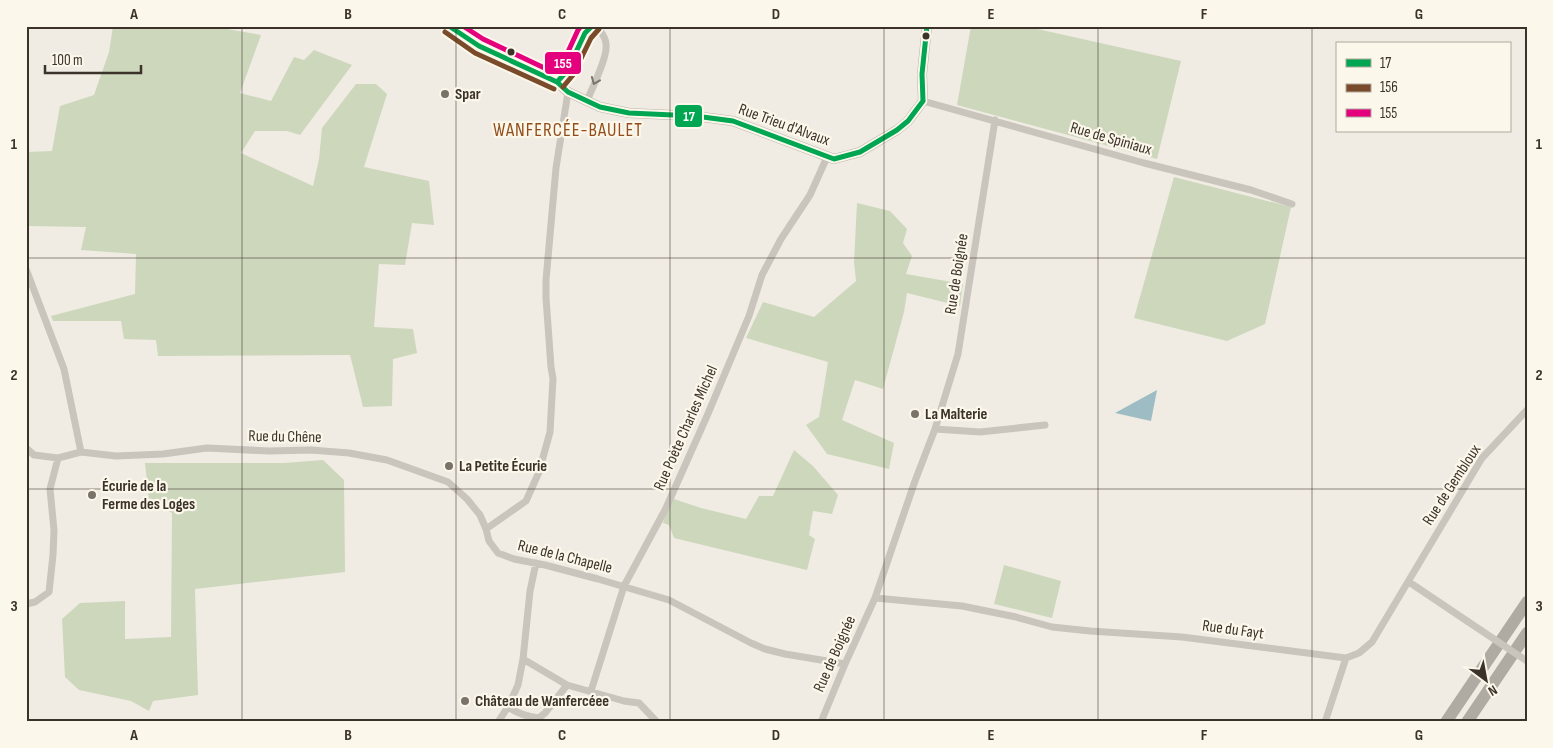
<svg xmlns="http://www.w3.org/2000/svg" width="1553" height="748" viewBox="0 0 1553 748" font-family="'Sofia Sans Condensed',sans-serif">
	<rect width="100%" height="100%" fill="#f0ece3"/>
	<path fill="#cdd7bc" d="M 113,26 L 210,26 L 261,35 L 240,93 L 271,101 L 294,57 L 304,60 L 314,50 L 352,65 L 300,135 L 287,131 L 255,131 L 241,153 L 313,186 L 319,159 L 322,128 L 356,84 L 376,84 L 387,94 L 364,167 L 429,181 L 434,225 L 412,223 L 405,265 L 379,264 L 374,327 L 413,329 L 417,353 L 393,359 L 392,406 L 363,407 L 350,355 L 158,356 L 156,340 L 124,339 L 121,321 L 53,321 L 51,316 L 135,294 L 136,254 L 81,250 L 86,227 L 26,226 L 26,152 L 52,151 L 60,106 L 94,95 L 109,52 Z
		M 971,26 L 1024,26 L 1181,61 L 1157,159 L 957,105 Z
		M 1174,177 L 1291,207 L 1265,324 L 1227,341 L 1134,318 Z
		M 857,203 L 890,211 L 907,229 L 903,243 L 912,256 L 906,274 L 963,284 L 960,306 L 907,293 L 904,312 L 883,389 L 855,380 L 842,420 L 894,443 L 889,469 L 827,454 L 806,425 L 819,417 L 828,362 L 746,338 L 763,302 L 814,317 L 856,281 L 854,262 Z
		M 794,450 L 813,466 L 838,495 L 832,514 L 813,511 L 809,535 L 815,539 L 807,570 L 674,538 L 669,525 L 663,523 L 671,498 L 701,508 L 746,519 L 759,496 L 773,496 Z
		M 323,460 L 344,480 L 345,572 L 195,589 L 198,695 L 153,701 L 149,711 L 131,701 L 79,690 L 65,677 L 62,619 L 80,603 L 125,601 L 125,639 L 171,637 L 172,513 L 149,499 L 145,463 L 284,463 Z
		M 1004,565 L 1061,581 L 1052,618 L 994,604 Z"/>
	<path fill="#9dbcc3" d="M 1157,390 L 1151,421 L 1115,413 Z"/>
	<g fill="none" stroke-linecap="round" stroke-linejoin="round">
		<path stroke="#c9c4bc" stroke-width="7" d="M 587,101 C 592,88 606,61 606,48 C 607,40 603,35 599,29 L 591,28
			M 923,101 L 1144,163 L 1251,190 L 1292,204
			M 26,269 L 64,369 L 81,452
			M 935,429 L 980,432 L 1045,425
			M 26,448 L 34,455 L 58,458 L 81,452 L 116,456 L 163,454 L 207,448 L 269,451 L 311,450 L 349,453 L 387,460 L 448,482 L 467,499 L 480,515 L 486,529 L 489,541 L 498,553 L 514,559 L 545,565 L 598,579 L 669,600 L 751,643 L 765,649 L 785,654 L 845,664
			M 486,529 L 526,501 L 539,472 L 550,432 L 553,379 L 551,367 L 546,298 L 546,280 L 556,168 L 568,92
			M 536,563 L 530,591 L 523,659 L 567,685 L 624,701 L 639,703 L 657,722
			M 1409,582 L 1467,621
			M 875,598 L 962,606 L 1016,617 L 1052,627 L 1090,631 L 1182,637 L 1346,658 L 1359,653 L 1372,642 L 1482,458 L 1527,410
			M 26,604 L 35,602 L 49,592 L 53,555 L 54,530 L 50,489 L 58,458
			M 523,659 L 518,685 L 508,707 C 517,713 528,717 539,718 L 545,713 L 567,685
			M 591,691 L 624,586 L 666,508 L 707,416 L 749,316 L 762,275 L 781,239 L 810,195 L 827,157
			M 498,722 L 508,707
			M 821,722 L 845,664 L 875,598 L 915,481 L 935,429 L 958,354 L 995,120
			M 1325,722 L 1346,658"/>
		<path stroke="#bab4ac" stroke-width="10" d="M 449,26 L 479,46 L 531,69 L 557,82 L 568,92 L 600,107 L 629,113 L 695,116 L 733,121 L 834,159 L 860,152 L 897,130 L 908,121 L 923,101 L 922,74 L 927,26
			M 557,82 L 567,71 L 585,33 L 591,28 L 592,26"/>
		<path stroke="#afaba2" stroke-width="12" d="M 1446,722 L 1527,602
			M 1467,722 L 1527,633"/>
		<path stroke="#c9c4bc" stroke-width="7" d="M 1467,621 L 1527,661"/>
		<defs>
			<path id="bus-1" d="M 449,26 L 479,46 L 557,82 L 568,92 L 600,107 L 629,113 L 695,116 L 733,121 L 834,159 L 860,152 L 897,130 L 908,121 L 923,101
				M 557,82 L 567,71 L 585,33 L 592,26
				M 923,101 L 922,74 L 927,26"/>
			<path id="bus-2" d="M 445,32 L 475,53 L 554,89
				M 563,87 L 573,75 L 591,38 L 599,29"/>
			<path id="bus-3" d="M 463,26 L 483,39 L 555,73 L 561,67 L 578,30 L 581,26"/>
		</defs>
		<use href="#bus-1" stroke="#fcf7eb" stroke-width="9"/>
		<use href="#bus-2" stroke="#fcf7eb" stroke-width="9"/>
		<use href="#bus-3" stroke="#fcf7eb" stroke-width="9"/>
		<use href="#bus-1" stroke="#00a651" stroke-width="5"/>
		<use href="#bus-2" stroke="#7a4b2a" stroke-width="5"/>
		<use href="#bus-3" stroke="#e5007d" stroke-width="5"/>
	</g>
	<defs><path id="oneway-chevron" d="M-2-3.5L2.5 0L-2 3.5" fill="none" stroke-width="1.6" stroke-linecap="round" stroke-linejoin="round" transform="scale(1.25)"/></defs>
	<use stroke="#7b746b" href="#oneway-chevron" transform="translate(595 81) rotate(112)"/>
	<path fill="none" stroke="#3b3229" stroke-width="1" stroke-opacity="0.55" d="M 242,26 L 242,722M 456,26 L 456,722M 670,26 L 670,722M 884,26 L 884,722M 1098,26 L 1098,722M 1312,26 L 1312,722M 26,258 L 1527,258M 26,489 L 1527,489"/>
	<g fill="#3b3229" stroke="#fcf7eb" stroke-width="2">
		<circle cx="926" cy="36" r="4.5"/>
		<circle cx="511" cy="52" r="4.5"/>
	</g>
	<g fill="#7a736a" stroke="#fcf7eb" stroke-width="2">
		<circle cx="445" cy="94" r="5"/>
		<circle cx="915" cy="414" r="5"/>
		<circle cx="449" cy="466" r="5"/>
		<circle cx="92" cy="495" r="5"/>
		<circle cx="465" cy="701" r="5"/>
	</g>
	<g text-anchor="middle" dominant-baseline="central" stroke-width="4.5" stroke-linejoin="round" paint-order="stroke">
		<g font-size="16" font-weight="bold" fill="#3b3229" stroke="#fcf7eb" text-anchor="start">
			<text x="455" y="94">Spar</text>
			<text x="925" y="414">La Malterie</text>
			<text x="459" y="466">La Petite Écurie</text>
			<text x="102" y="486">Écurie de la<tspan x="102" dy="18">Ferme des Loges</tspan></text>
			<text x="475" y="701">Château de Wanfercéee</text>
		</g>
		<g font-size="16" fill="#3b3229" stroke="#fcf7eb">
			<text transform="translate(784 125) rotate(20)">Rue Trieu d'Alvaux</text>
			<text transform="translate(1111 139) rotate(16)">Rue de Spiniaux</text>
			<text transform="translate(957 274) rotate(-81)">Rue de Boignée</text>
			<text transform="translate(686 428) rotate(-66)">Rue Poète Charles Michel</text>
			<text transform="translate(285 437) rotate(1)">Rue du Chêne</text>
			<text transform="translate(1452 485) rotate(-57)">Rue de Gembloux</text>
			<text transform="translate(565 557) rotate(14)">Rue de la Chapelle</text>
			<text transform="translate(1233 630) rotate(8)">Rue du Fayt</text>
			<text transform="translate(835 654) rotate(-66)">Rue de Boignée</text>
		</g>
		<g font-size="19" letter-spacing="1" fill="#924d1a" stroke="#fcf7eb">
			<text x="568" y="130">WANFERCÉE-BAULET</text>
		</g>
	</g>
	<g stroke="#fcf7eb" stroke-width="2">
		<rect x="544" y="51" width="38" height="24" rx="5" fill="#e5007d"/>
		<rect x="674" y="104" width="29" height="24" rx="5" fill="#00a651"/>
	</g>
	<g font-size="14" text-anchor="middle" font-weight="bold" fill="#fff">
		<text x="563" y="68">155</text>
		<text x="689" y="121">17</text>
	</g>
	<rect width="1553" height="748" fill="none" stroke="#fcf7eb" stroke-width="55"/>
	<rect x="1336" y="42" width="175" height="90" fill="#fcf7eb" stroke="#afa89d"/>
	<rect x="1346" y="59" width="25" height="8" fill="#00a651" stroke="#afa89d"/>
	<text x="1380" y="68" font-size="15" fill="#3b3229">17</text>
	<rect x="1346" y="84" width="25" height="8" fill="#7a4b2a" stroke="#afa89d"/>
	<text x="1380" y="92" font-size="15" fill="#3b3229">156</text>
	<rect x="1346" y="109" width="25" height="8" fill="#e5007d" stroke="#afa89d"/>
	<text x="1380" y="118" font-size="15" fill="#3b3229">155</text>
	<g transform="translate(1486 680) rotate(148)" stroke="#fcf7eb" stroke-width="4" paint-order="stroke">
	<path d="M0-4L9 19L0 12L-9 19Z" fill="#3b3229"/>
	<text y="-8" font-size="14" font-weight="bold" text-anchor="middle" fill="#3b3229">N</text>
	</g>
	<path d="M45 65v8h96v-8" fill="none" stroke="#3b3229" stroke-width="2.5"/>
	<text x="52" y="65" font-size="15" fill="#3b3229" stroke="#fcf7eb" stroke-width="4" paint-order="stroke">100 m</text>
	<rect x="28" y="28" width="1498" height="692" fill="none" stroke="#3b3229" stroke-width="2"/>
	<g font-size="16" text-anchor="middle" font-weight="bold" fill="#3b3229">
		<text x="134" y="19">A</text>
		<text x="348" y="19">B</text>
		<text x="562" y="19">C</text>
		<text x="776" y="19">D</text>
		<text x="991" y="19">E</text>
		<text x="1204" y="19">F</text>
		<text x="1419" y="19">G</text>
		<text x="14" y="149">1</text>
		<text x="1539" y="149">1</text>
		<text x="14" y="380">2</text>
		<text x="1539" y="380">2</text>
		<text x="14" y="611">3</text>
		<text x="1539" y="611">3</text>
		<text x="134" y="740">A</text>
		<text x="348" y="740">B</text>
		<text x="562" y="740">C</text>
		<text x="776" y="740">D</text>
		<text x="991" y="740">E</text>
		<text x="1204" y="740">F</text>
		<text x="1419" y="740">G</text>
	</g>
</svg>
